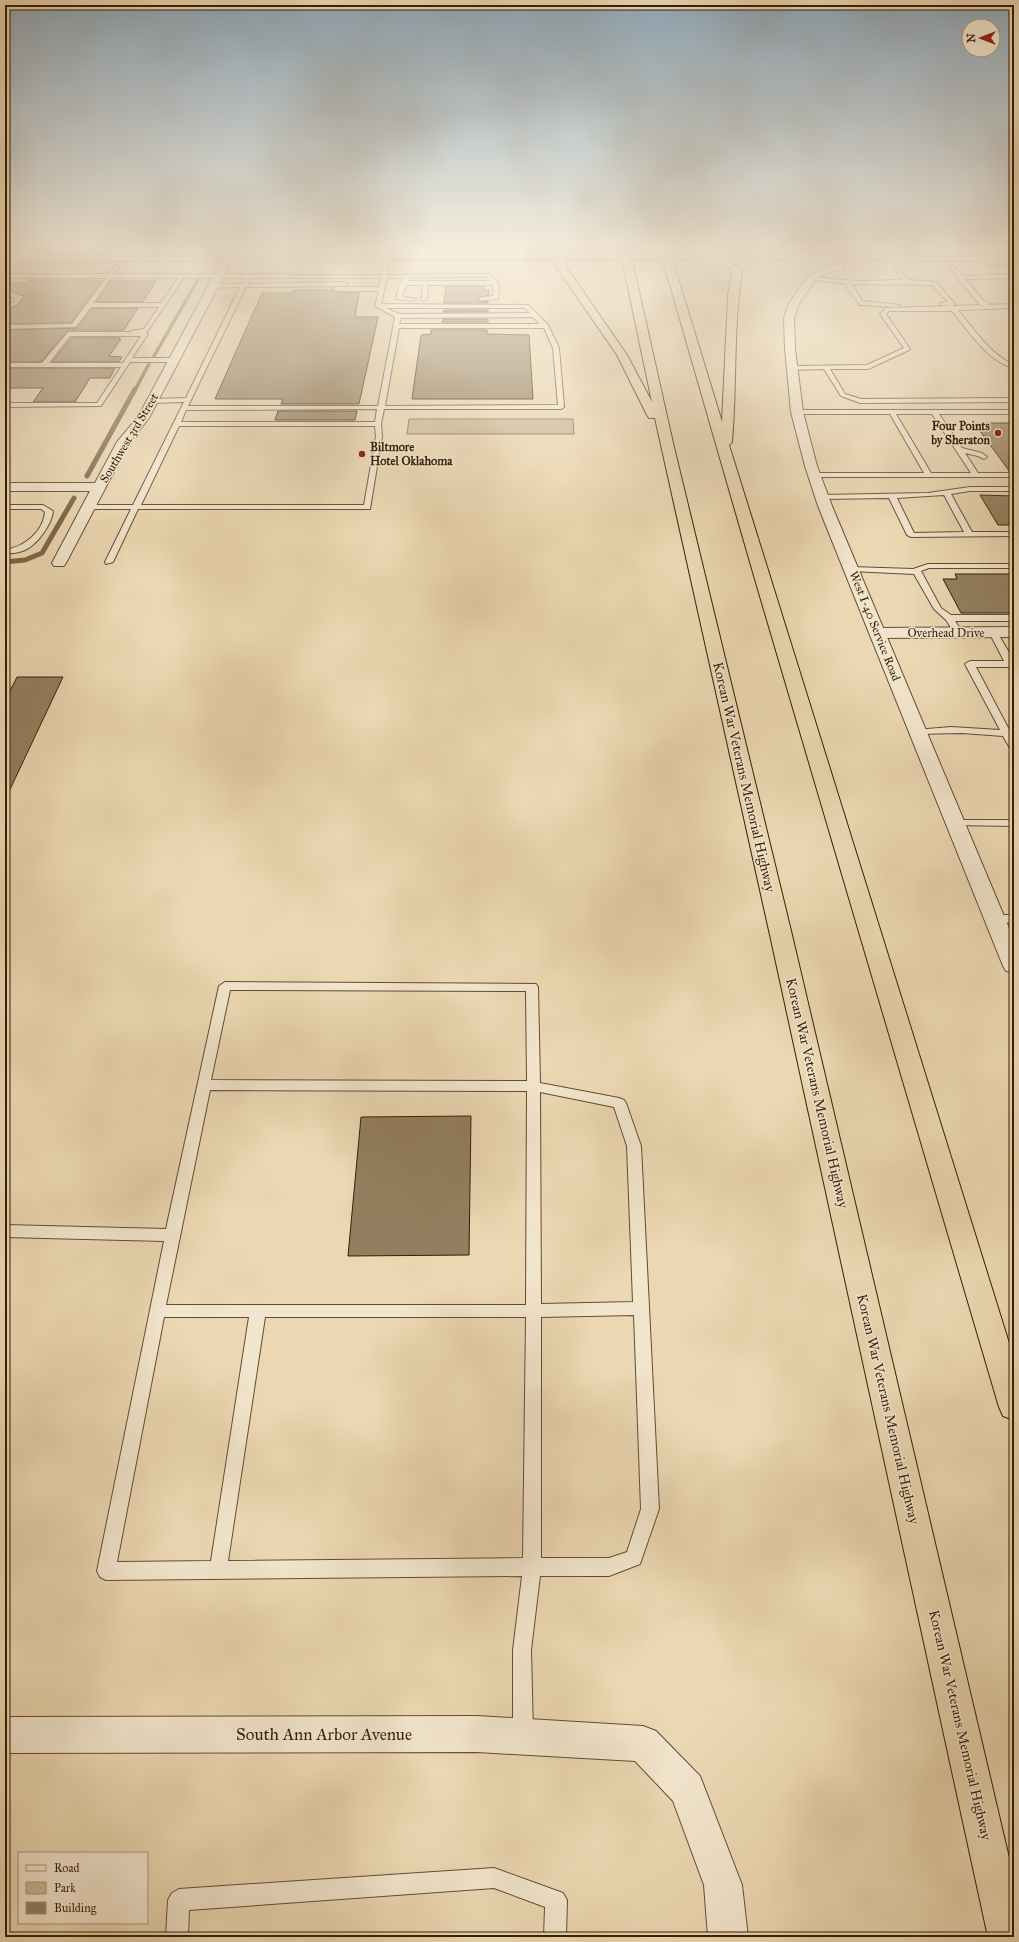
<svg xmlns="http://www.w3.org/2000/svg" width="1019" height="1942" viewBox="0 0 1019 1942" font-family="'IM FELL Great Primer',serif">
	<rect width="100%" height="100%" fill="#ebd7b2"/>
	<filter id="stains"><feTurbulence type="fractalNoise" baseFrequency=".005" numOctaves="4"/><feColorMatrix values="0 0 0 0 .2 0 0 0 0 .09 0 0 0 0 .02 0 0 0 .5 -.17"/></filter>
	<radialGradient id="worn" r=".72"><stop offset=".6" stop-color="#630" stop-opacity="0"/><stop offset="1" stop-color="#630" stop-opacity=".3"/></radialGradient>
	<path fill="#ccb895" stroke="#806c4e" d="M 409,419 L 573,419 L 574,434 L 407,434 Z"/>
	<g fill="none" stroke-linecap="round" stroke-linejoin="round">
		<path stroke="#7d684b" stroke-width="3.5" d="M 214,254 L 217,249
			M 154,356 L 199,278
			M 135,390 L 149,364"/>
		<path stroke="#7d684b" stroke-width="5" d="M 87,476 L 135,389
			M 5,562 L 25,560 L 42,553 L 74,498"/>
	</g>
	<path fill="#937f60" stroke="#341f07" d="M 29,280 L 92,280 L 90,281 L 102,281 L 71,323 L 5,324 L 5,309 L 17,306 L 24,297 L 22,295 L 5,290 L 5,283 L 26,283 Z
		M 110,281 L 156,281 L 143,302 L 96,302 Z
		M 446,286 L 484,286 L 484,290 L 489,290 L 489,295 L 477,298 L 481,302 L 488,301 L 488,303 L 444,303 Z
		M 294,290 L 332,290 L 336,292 L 359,293 L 355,317 L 378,317 L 359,404 L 281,404 L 283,399 L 215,399 L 262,293 L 293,293 Z
		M 92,308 L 138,308 L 124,330 L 68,330 L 41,362 L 5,362 L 5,330 L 76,328 Z
		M 444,310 L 488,310 L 488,312 L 443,312 Z
		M 443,319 L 488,319 L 488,322 L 442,322 Z
		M 431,330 L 487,330 L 487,334 L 529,335 L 533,399 L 412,399 L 421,335 L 431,334 Z
		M 71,338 L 120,338 L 119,339 L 121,339 L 109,356 L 122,357 L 119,362 L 52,362 Z
		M 5,368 L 115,368 L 110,378 L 90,378 L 75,402 L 33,402 L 43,388 L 5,388 Z
		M 278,411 L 357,411 L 355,420 L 275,420 Z
		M 980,423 L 1014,423 L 1014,472 L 1010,472 L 977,427 L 983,427 Z
		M 980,495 L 1014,496 L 1014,525 L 998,525 Z
		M 955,574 L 1014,574 L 1014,613 L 961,613 L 943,579 L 957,579 Z
		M 17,677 L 63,677 L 5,800 L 5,701 Z
		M 471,1116 L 469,1255 L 348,1256 L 361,1117 Z"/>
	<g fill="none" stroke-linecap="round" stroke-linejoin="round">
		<defs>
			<path id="service" d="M 32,249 L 81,249 L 79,250 L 36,250 L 21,259 L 16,258 Z
				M 94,249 L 98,249 L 89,259 L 85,259 Z
				M 129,249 L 133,249 L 126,259 L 122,259 Z
				M 195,249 L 199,249 L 197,258 L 194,260 L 191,258 Z
				M 261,249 L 265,249 L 261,258 L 257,258 Z
				M 328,249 L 332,249 L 330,257 L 327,259 L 324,257 Z
				M 384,249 L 388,249 L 387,257 L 384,259 L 381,257 Z
				M 414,249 L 418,249 L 418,257 L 415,259 L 412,257 Z
				M 487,249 L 491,249 L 489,257 L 486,259 L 483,257 Z
				M 806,249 L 810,249 L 806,257 L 802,257 Z
				M 849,249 L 854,249 L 867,257 L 862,258 Z
				M 887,249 L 891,249 L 898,259 L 894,259 Z
				M 973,249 L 977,249 L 987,261 L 983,261 Z
				M 116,265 L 119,267 L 113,274 L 382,275 L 383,268 L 386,266 L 389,268 L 387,275 L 489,274 L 499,283 L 498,299 L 481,300 L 478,298 L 493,296 L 493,285 L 428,285 L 427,299 L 424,301 L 421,299 L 423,285 L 406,285 L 402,297 L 416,299 L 413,301 L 396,299 L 399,285 L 404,278 L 387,278 L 381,304 L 528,305 L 548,325 L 559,348 L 564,407 L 561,409 L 384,409 L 381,424 L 382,436 L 370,509 L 138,509 L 113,562 L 106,564 L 105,562 L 131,509 L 88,509 L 84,507 L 88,505 L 133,505 L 184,402 L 152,403 L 149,401 L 152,399 L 186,398 L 240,287 L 213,288 L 210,286 L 213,284 L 242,284 L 245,278 L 184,278 L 146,333 L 148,334 L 132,358 L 173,358 L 176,360 L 173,362 L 130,362 L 101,406 L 5,407 L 5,403 L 97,403 L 121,367 L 5,367 L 5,363 L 42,363 L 68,332 L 132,332 L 131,331 L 144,329 L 159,307 L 91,307 L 76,327 L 5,329 L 5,325 L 72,324 L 106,278 L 5,278 L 5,274 L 108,274 ZM 409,277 L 486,277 L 491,281 L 408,281 ZM 111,278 L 178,278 L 161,303 L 93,303 ZM 250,278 L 381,278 L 379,287 L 336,287 L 333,289 L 336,291 L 379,291 L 375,306 L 395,317 L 378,406 L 188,406 L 246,287 L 345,286 L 348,284 L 345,282 L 247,284 ZM 386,308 L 525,308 L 530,313 L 399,314 ZM 533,317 L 540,324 L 399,324 L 401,318 ZM 399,328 L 544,328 L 553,348 L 558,405 L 385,406 ZM 70,336 L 141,336 L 123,363 L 49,363 ZM 377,409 L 375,422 L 181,422 L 186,410 ZM 179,426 L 375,426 L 376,436 L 364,505 L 141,505 Z
				M 896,265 L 908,280 L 936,282 L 955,304 L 952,306 L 940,305 L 940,303 L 948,302 L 932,285 L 852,284 L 862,301 L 900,305 L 897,307 L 860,305 L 848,289 L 847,284 L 807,279 L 810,277 L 858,281 L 902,280 L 893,267 Z
				M 949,265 L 953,265 L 963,276 L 1014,274 L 1014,278 L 965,279 L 983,300 L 990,304 L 981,306 L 958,279 Z
				M 5,291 L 22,296 L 23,297 L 16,305 L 5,308 L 5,304 L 12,303 L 16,298 L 5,295 Z
				M 1014,304 L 1014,308 L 958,310 C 972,327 993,358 1014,364 L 1014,368 C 987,361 969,331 952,311 L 889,311 L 886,314 L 910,349 L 909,350 L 868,369 L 830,369 L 845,394 L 861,399 L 1014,398 L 1014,402 L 860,403 L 841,396 L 824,369 L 792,370 L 789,368 L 792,366 L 867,365 L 904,348 L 880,314 L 886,308 Z
				M 1014,410 L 1014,414 L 939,414 L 962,448 L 982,453 L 987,457 L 984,459 L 978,456 L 965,453 L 978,473 L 1014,473 L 1014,477 L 811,477 L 811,473 L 924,473 L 890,414 L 797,414 L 794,412 L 797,410 ZM 896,414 L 932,414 L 971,473 L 931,473 Z
				M 970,487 L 1014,487 L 1014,491 L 970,491 L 951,494 L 972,532 L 1014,532 L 1014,536 L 911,537 L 907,535 L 889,498 L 822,499 L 818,497 L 822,495 L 928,493 ZM 944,495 L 964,532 L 914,533 L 897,498 Z
				M 5,505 L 43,505 L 53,511 C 52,524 38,543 27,549 C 20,553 12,553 5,554 L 5,550 C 24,547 43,532 45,512 L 41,509 L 5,509 Z
				M 928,564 L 1014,564 L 1014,568 L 929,568 L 921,571 L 941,608 L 951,615 L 1014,615 L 1014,621 L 955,621 L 963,633 L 962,635 L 956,635 L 946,620 L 934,609 L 914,574 L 851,571 L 847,569 L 851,567 L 913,569 Z
				M 993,629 L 997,632 L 1014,661 L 1014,667 L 976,667 L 1014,739 L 1014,751 L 1011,750 L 1003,736 L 962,733 L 915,734 L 913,732 L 915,730 L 951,727 L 1000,730 L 965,664 L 970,661 L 1004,661 L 989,632 Z
				M 955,820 L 1014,820 L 1014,826 L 951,825 L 950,823 L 951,821 Z
				M 995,915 L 1014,915 L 1014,923 L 991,922 L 989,919 L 991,916 Z
				M 225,982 L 536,984 L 538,987 L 540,1083 L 619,1098 L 624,1100 L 626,1103 L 641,1146 L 659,1509 L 640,1564 L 609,1576 L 540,1576 L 531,1650 L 533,1734 L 530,1741 L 523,1744 L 516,1741 L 513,1734 L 513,1650 L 522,1576 L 106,1580 L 100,1577 L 97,1571 L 164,1241 L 5,1237 L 5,1225 L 166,1229 L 219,986 ZM 230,990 L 526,991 L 527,1081 L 211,1080 ZM 210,1090 L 527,1091 L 526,1305 L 166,1305 ZM 540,1092 L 614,1107 L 627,1146 L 633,1302 L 541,1304 ZM 634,1315 L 641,1509 L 627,1552 L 609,1558 L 541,1558 L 541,1317 ZM 164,1317 L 249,1317 L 211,1561 L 117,1562 ZM 265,1317 L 526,1317 L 523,1558 L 228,1561 Z
				M 494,1868 L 563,1893 L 567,1900 L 566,1937 L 544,1937 L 545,1907 L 494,1888 L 189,1910 L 188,1937 L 166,1937 L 168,1900 L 172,1893 L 179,1889 Z"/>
			<path id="minor" d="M 228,249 L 238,249 L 149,418 L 129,443 L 66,563 L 64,566 L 54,566 L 52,563 L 90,491 L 5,491 L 5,483 L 95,483 L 117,442 L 138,417 Z
				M 1014,627 L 1014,637 L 877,638 L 871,636 L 869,633 L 871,630 L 877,628 Z
				M 477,1716 L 643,1726 L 656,1731 L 700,1776 L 742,1885 L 748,1937 L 708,1937 L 704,1885 L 673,1801 L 635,1761 L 477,1752 L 5,1753 L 5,1717 Z"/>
			<path id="tertiary" d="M 840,264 L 845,267 L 843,269 L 829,272 L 814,281 L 798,305 L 794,319 L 795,349 L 803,412 L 817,466 L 832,506 L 1014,940 L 1014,973 L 1006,971 L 1003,966 L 818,506 L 805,466 L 791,412 L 785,349 L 784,319 L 788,305 L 807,277 L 823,268 Z"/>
			<path id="secondary" d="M 782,253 L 972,255 L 995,259 L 1014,259 L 1014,265 L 995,265 L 972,261 L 782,259 L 5,261 L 5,255 Z"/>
			<path id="motorway" d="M 547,249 L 564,249 L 562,256 L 567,268 L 627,355 L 652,402 L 626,278 L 631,275 L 636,278 L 673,443 L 792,935 L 1014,1879 L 1014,1937 L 988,1937 L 770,935 L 655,418 L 649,418 L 647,415 L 617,355 L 557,268 L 552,256 L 553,253 L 531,259 L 526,256 Z
				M 735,265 L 738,266 L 742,271 C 733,327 737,385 732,442 L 729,445 L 1014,1359 L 1014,1420 L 1003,1416 L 999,1407 L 754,576 L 668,278 L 673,275 L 678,278 L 722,422 L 728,296 L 732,271 L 730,268 Z"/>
		</defs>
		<use href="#service" stroke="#624d32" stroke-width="2"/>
		<use href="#minor" stroke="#624d32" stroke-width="2"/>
		<use href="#tertiary" stroke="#624d32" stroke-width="2"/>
		<use href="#secondary" stroke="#341f07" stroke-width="2"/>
		<use href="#motorway" stroke="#341f07" stroke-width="2"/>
		<use href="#service" fill="#f2e5cd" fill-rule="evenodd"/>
		<use href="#minor" fill="#f2e5cd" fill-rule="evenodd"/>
		<use href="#tertiary" fill="#f2e5cd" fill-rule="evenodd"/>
		<use href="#secondary" fill="#f2e5cd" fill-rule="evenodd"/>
		<use href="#motorway" fill="#ebd7b2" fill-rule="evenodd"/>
		<defs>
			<path id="motorway-bridge" d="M 624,249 L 631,278
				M 664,249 L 673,278"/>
		</defs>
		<use href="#motorway-bridge" stroke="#341f07" stroke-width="12" stroke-linecap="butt"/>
		<use href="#motorway-bridge" stroke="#ebd7b2" stroke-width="10"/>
	</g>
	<linearGradient id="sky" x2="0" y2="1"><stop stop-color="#90a9bb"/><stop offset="0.48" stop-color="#f6eddc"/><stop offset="1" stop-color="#f6eddc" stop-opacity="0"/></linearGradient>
	<rect width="1019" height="520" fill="url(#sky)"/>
	<g fill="#8f2418" stroke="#f2e5cd" stroke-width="1.5">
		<circle cx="998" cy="433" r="4"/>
		<circle cx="362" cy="454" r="4"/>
	</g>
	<g text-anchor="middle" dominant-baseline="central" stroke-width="3" stroke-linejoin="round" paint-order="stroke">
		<g font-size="12" font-weight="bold" fill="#341f07" stroke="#f2e5cd" text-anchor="end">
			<text x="990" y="426">Four Points<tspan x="990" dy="14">by Sheraton</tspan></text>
			<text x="370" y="447" text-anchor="start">Biltmore<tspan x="370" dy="14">Hotel Oklahoma</tspan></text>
		</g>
		<g font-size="12" fill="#341f07" stroke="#f2e5cd">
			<text transform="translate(129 438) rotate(-59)">Southwest 3rd Street</text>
			<text transform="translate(875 626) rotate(68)">West I-40 Service Road</text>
			<text x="946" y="633">Overhead Drive</text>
		</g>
		<g font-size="14" fill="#341f07" stroke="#f2e5cd">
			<text transform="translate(744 777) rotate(77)">Korean War Veterans Memorial Highway</text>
			<text transform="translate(817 1093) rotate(77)">Korean War Veterans Memorial Highway</text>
			<text transform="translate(888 1409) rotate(77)">Korean War Veterans Memorial Highway</text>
			<text transform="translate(960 1725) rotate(77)">Korean War Veterans Memorial Highway</text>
		</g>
		<g font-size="17" fill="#341f07" stroke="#f2e5cd">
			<text x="324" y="1734">South Ann Arbor Avenue</text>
		</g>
	</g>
	<rect width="1019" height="1942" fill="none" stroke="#ebd7b2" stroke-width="20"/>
	<rect x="6" y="6" width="1007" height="1930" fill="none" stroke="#341f07" stroke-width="2"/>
	<rect x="10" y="10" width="999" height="1922" fill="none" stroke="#341f07"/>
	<rect x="18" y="1852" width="130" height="72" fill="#f2e5cd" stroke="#a6967e"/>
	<rect x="26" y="1865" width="20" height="6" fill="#f2e5cd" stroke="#a6967e"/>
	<text x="54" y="1872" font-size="12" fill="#341f07">Road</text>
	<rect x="26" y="1882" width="20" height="12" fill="#ccb895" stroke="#a6967e"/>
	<text x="54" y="1892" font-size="12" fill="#341f07">Park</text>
	<rect x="26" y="1902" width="20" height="12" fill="#937f60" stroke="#a6967e"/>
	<text x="54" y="1912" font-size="12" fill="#341f07">Building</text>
	<g transform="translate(981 38) rotate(270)"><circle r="19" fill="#f2e5cd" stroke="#a6967e"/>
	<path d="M0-3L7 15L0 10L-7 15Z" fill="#8f2418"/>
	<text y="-6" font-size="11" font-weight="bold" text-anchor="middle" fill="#341f07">N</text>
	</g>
	<rect width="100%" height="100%" filter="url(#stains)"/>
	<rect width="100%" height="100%" fill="url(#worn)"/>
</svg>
